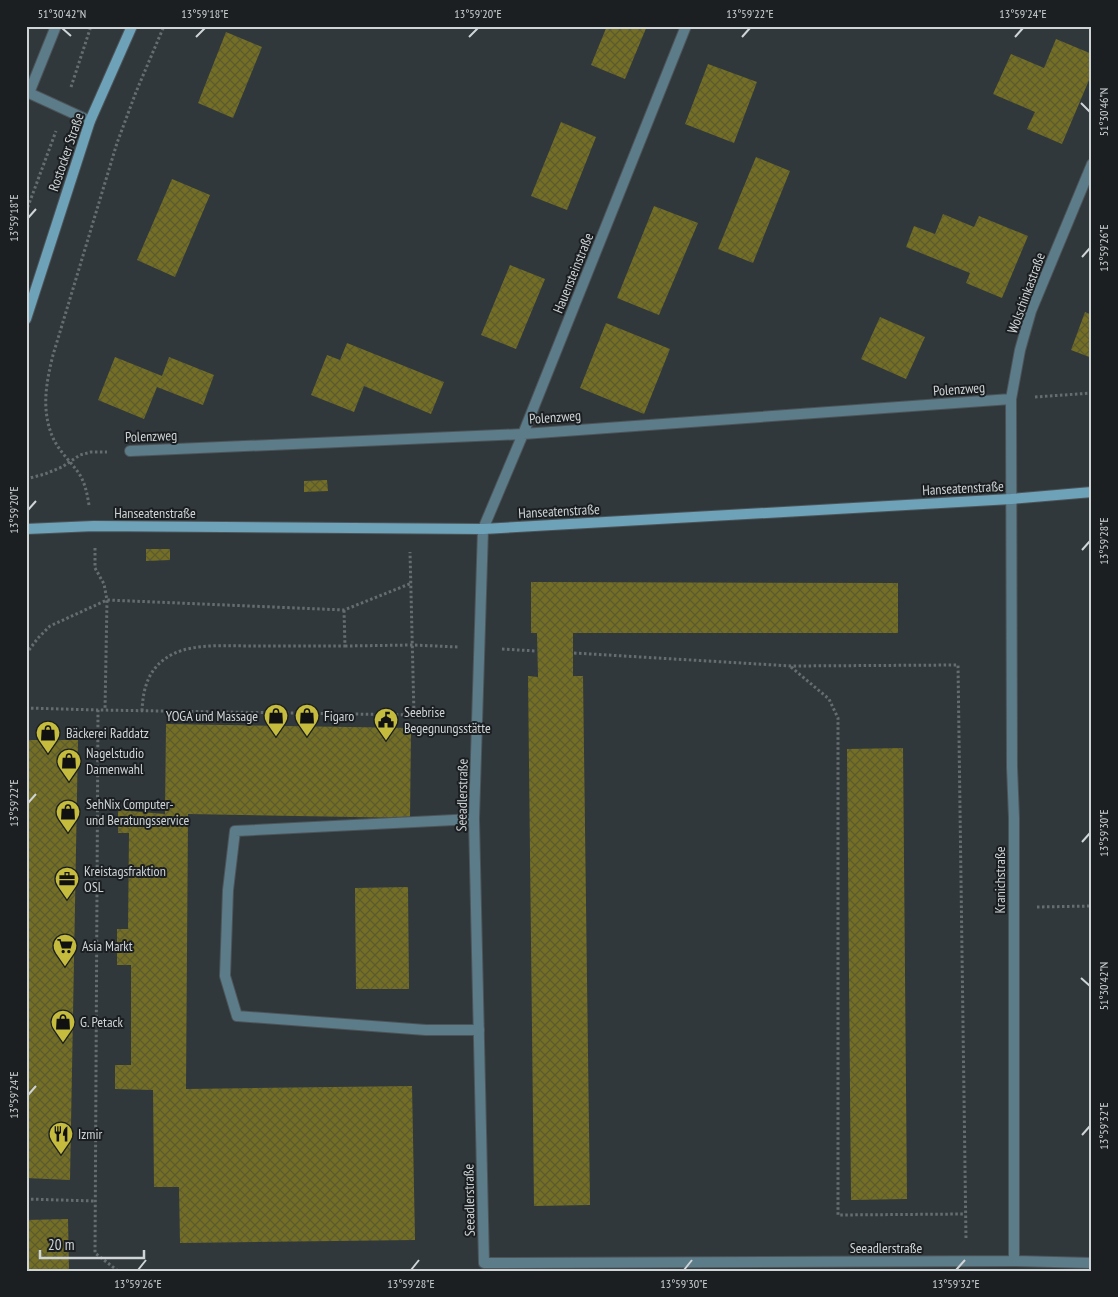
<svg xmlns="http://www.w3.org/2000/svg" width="1118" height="1297" viewBox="0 0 1118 1297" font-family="'PT Sans Narrow',sans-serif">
	<defs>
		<pattern id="building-cross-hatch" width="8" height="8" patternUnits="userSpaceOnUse" patternTransform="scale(1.25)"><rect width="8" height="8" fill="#746f24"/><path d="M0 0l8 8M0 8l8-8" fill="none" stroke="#5c5a31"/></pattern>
	</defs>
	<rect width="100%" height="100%" fill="#30383c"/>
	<path fill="url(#building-cross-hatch)" d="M 607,26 L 647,26 L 625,79 L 591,65 Z
		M 226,32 L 262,47 L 233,118 L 198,103 Z
		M 1056,39 L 1092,54 L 1092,73 L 1062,144 L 1027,129 L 1035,112 L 993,94 L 1011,54 L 1044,68 Z
		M 708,64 L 757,82 L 734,143 L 685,124 Z
		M 561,122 L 596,137 L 567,210 L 531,196 Z
		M 756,157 L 790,171 L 753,263 L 718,249 Z
		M 172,179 L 210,195 L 175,277 L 137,260 Z
		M 654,206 L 698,223 L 659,315 L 617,298 Z
		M 943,214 L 974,227 L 979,216 L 1028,236 L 1002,298 L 966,283 L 970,273 L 906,247 L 914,226 L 935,234 Z
		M 510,265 L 545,279 L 516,349 L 481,335 Z
		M 1085,312 L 1092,315 L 1092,358 L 1071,350 Z
		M 880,317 L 925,337 L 906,379 L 861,359 Z
		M 606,323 L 670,349 L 644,414 L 580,388 Z
		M 347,343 L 444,382 L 431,414 L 364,386 L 354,412 L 311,395 L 327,355 L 340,360 Z
		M 115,357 L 162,376 L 169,357 L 214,375 L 203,405 L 157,387 L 144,419 L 98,400 Z
		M 327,480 L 328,491 L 304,492 L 304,481 Z
		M 146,549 L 170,549 L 170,560 L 146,561 Z
		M 531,582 L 898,583 L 898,633 L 573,633 L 573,676 L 583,676 L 590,1205 L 534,1206 L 528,676 L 538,677 L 537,633 L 531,633 Z
		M 166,724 L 411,728 L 410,818 L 188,814 L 186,1089 L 412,1086 L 415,1240 L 180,1243 L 179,1187 L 154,1187 L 153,1090 L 115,1089 L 115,1065 L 131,1065 L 131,965 L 117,965 L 117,929 L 128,929 L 129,833 L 118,833 L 118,810 L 165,814 Z
		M 26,740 L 78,740 L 70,1180 L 26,1178 Z
		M 903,748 L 907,1199 L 851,1200 L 847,749 Z
		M 408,887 L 409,989 L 356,989 L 355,888 Z
		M 68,1219 L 69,1271 L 26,1271 L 26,1220 Z"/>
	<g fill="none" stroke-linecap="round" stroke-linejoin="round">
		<defs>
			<path id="lane" d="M 56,26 L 29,93 L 90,121
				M 474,819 L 235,831 L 228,890 L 225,976 L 237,1016 L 426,1030 L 479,1030"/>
			<path id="street" d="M 686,26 L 523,434 L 483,529 L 474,819 L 484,1263 L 1014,1261 L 1092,1263
				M 130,451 L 523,434 L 1011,399
				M 1014,1261 L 1014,818 L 1012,767 L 1011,399 L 1020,350 L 1031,311 L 1092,164"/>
			<path id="secondary" d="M 26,319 L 90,121 L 132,26
				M 26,529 L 94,526 L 483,529 L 1011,499 L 1092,492"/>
		</defs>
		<use href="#lane" stroke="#4d5458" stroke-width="12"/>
		<use href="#street" stroke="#4d5458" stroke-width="12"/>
		<use href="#secondary" stroke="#4d5458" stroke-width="12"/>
		<path stroke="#666d71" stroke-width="3" stroke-dasharray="2.5 2.5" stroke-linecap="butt" d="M 71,87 L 91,26
			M 26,212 L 56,131
			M 1035,397 L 1092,393
			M 26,479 L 45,474 L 62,467 L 80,455 L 91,452 L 107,452
			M 89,505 C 87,493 85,482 78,472 C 70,461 59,451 53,438 C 41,410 46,383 53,355 L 117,143 L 136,92 L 164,26
			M 95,548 L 95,568 L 104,584 L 107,600 L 105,710
			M 345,646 L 413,645 L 458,647
			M 502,649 L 536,651
			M 574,653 L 791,666 L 958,665 L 966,1240
			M 26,654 L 38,638 L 50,626 L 107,600 L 344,610 L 412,583
			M 791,667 L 829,699 L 838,718 L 838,1215 L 965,1214
			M 26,708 L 98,710
			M 142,711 C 143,687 149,666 173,654 C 195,643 229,646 253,646 C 283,646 314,646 345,646 L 344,610
			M 1037,907 L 1092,906
			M 26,1199 L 94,1201
			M 118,1271 L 95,1253 L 98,710 L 414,715 L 410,552"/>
		<use href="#lane" stroke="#5c7c8a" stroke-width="10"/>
		<use href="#street" stroke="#5c7c8a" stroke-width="10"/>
		<use href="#secondary" stroke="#6ea2b9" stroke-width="10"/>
	</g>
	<path fill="none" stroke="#cfd4d6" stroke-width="2" d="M 62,28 L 71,36M 196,37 L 205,28M 469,37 L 478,28M 742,37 L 750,28M 1015,37 L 1023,28M 1081,103 L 1090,112M 28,218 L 36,209M 1082,257 L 1090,248M 28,510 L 36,501M 1082,550 L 1090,541M 28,803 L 36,794M 1082,842 L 1090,833M 1081,978 L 1090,986M 28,1095 L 36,1086M 1082,1135 L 1090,1126M 138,1270 L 146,1260M 411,1270 L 419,1260M 684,1270 L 692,1260M 956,1270 L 965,1260"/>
	<defs>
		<symbol id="shop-pin" viewBox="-11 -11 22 30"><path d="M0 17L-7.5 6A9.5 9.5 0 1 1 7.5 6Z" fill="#c5bc3d" stroke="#1b1f21"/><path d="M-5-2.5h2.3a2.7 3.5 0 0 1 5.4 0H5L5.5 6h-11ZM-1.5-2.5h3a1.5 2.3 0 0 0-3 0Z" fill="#111"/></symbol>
		<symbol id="civic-pin" viewBox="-11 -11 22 30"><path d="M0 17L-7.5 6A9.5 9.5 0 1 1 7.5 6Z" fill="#c5bc3d" stroke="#1b1f21"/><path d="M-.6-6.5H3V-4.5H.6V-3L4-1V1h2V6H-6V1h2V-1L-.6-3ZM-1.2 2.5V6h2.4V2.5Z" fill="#111"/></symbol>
		<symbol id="office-pin" viewBox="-11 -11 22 30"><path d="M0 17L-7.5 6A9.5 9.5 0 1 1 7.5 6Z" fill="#c5bc3d" stroke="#1b1f21"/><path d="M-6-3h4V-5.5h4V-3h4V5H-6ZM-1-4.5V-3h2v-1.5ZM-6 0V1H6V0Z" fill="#111"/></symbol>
		<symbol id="supermarket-pin" viewBox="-11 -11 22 30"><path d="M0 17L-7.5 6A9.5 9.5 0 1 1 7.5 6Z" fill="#c5bc3d" stroke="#1b1f21"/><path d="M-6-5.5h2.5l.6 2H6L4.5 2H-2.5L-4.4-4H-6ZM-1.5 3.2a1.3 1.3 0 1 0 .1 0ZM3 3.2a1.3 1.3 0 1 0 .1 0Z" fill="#111"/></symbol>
		<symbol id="restaurant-pin" viewBox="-11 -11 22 30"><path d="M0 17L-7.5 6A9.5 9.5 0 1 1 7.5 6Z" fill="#c5bc3d" stroke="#1b1f21"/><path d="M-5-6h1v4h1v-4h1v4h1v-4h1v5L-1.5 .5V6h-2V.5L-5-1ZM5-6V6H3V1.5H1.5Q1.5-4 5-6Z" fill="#111"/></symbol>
	</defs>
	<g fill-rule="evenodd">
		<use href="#shop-pin" x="262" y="702" width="28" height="38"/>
		<use href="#shop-pin" x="293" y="702" width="28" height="38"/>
		<use href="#civic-pin" x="372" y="706" width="28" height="38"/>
		<use href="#shop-pin" x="34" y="719" width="28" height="38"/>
		<use href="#shop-pin" x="55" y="747" width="28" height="38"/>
		<use href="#shop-pin" x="54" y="798" width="28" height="38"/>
		<use href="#office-pin" x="53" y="865" width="28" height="38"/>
		<use href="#supermarket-pin" x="51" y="932" width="28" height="38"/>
		<use href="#shop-pin" x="49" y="1008" width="28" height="38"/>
		<use href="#restaurant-pin" x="47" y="1120" width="28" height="38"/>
	</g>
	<g text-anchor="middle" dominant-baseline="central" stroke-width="4" stroke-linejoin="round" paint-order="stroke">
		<g font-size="14" fill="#cfd4d6" stroke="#1b1f21">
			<text transform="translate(66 152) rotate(-71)">Rostocker Straße</text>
			<text transform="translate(573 273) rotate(-68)">Hauensteinstraße</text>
			<text transform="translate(1026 293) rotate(-70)">Wolschinkastraße</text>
			<text transform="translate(959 389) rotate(-4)">Polenzweg</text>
			<text transform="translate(555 417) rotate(-4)">Polenzweg</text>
			<text transform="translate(151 436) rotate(-2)">Polenzweg</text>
			<text transform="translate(963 488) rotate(-3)">Hanseatenstraße</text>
			<text transform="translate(559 511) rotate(-3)">Hanseatenstraße</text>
			<text x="155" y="513">Hanseatenstraße</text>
			<text transform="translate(462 795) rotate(-89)">Seeadlerstraße</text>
			<text transform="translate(1000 880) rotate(-90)">Kranichstraße</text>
			<text transform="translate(469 1200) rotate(-91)">Seeadlerstraße</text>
			<text x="886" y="1248">Seeadlerstraße</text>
		</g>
		<g font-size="14" fill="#cfd4d6" stroke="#1b1f21" text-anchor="start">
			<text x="404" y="712">Seebrise<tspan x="404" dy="16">Begegnungsstätte</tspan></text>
			<text x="258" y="716" text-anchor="end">YOGA und Massage</text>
			<text x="324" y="716">Figaro</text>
			<text x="66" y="733">Bäckerei Raddatz</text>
			<text x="86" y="753">Nagelstudio<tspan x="86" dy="16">Damenwahl</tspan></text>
			<text x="86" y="804">SehNix Computer-<tspan x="86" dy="16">und Beratungsservice</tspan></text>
			<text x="84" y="871">Kreistagsfraktion<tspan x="84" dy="16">OSL</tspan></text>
			<text x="82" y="946">Asia Markt</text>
			<text x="80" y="1022">G. Petack</text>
			<text x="78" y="1134">Izmir</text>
		</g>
	</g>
	<rect width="1118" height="1297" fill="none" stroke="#1b1f21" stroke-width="55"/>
	<path d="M40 1250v8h104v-8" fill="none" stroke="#cfd4d6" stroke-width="2.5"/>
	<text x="48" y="1250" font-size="15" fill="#cfd4d6" stroke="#1b1f21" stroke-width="4" paint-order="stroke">20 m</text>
	<rect x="28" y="28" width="1062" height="1242" fill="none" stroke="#cfd4d6" stroke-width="2"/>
	<g font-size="12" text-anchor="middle" fill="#cfd4d6">
		<text x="62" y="18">51°30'42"N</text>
		<text x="205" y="18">13°59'18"E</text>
		<text x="478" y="18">13°59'20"E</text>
		<text x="750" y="18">13°59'22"E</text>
		<text x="1023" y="18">13°59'24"E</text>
		<text transform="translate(1104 112) rotate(-90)" y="4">51°30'46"N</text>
		<text transform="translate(14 218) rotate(-90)" y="4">13°59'18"E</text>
		<text transform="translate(1104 248) rotate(-90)" y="4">13°59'26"E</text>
		<text transform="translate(14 510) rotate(-90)" y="4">13°59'20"E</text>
		<text transform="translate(1104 541) rotate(-90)" y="4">13°59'28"E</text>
		<text transform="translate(14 803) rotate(-90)" y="4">13°59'22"E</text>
		<text transform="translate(1104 833) rotate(-90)" y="4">13°59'30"E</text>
		<text transform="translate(1104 986) rotate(-90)" y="4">51°30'42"N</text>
		<text transform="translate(14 1095) rotate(-90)" y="4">13°59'24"E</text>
		<text transform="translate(1104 1126) rotate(-90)" y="4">13°59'32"E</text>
		<text x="138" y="1288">13°59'26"E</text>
		<text x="411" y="1288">13°59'28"E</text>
		<text x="684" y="1288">13°59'30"E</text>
		<text x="956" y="1288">13°59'32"E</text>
	</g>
</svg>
